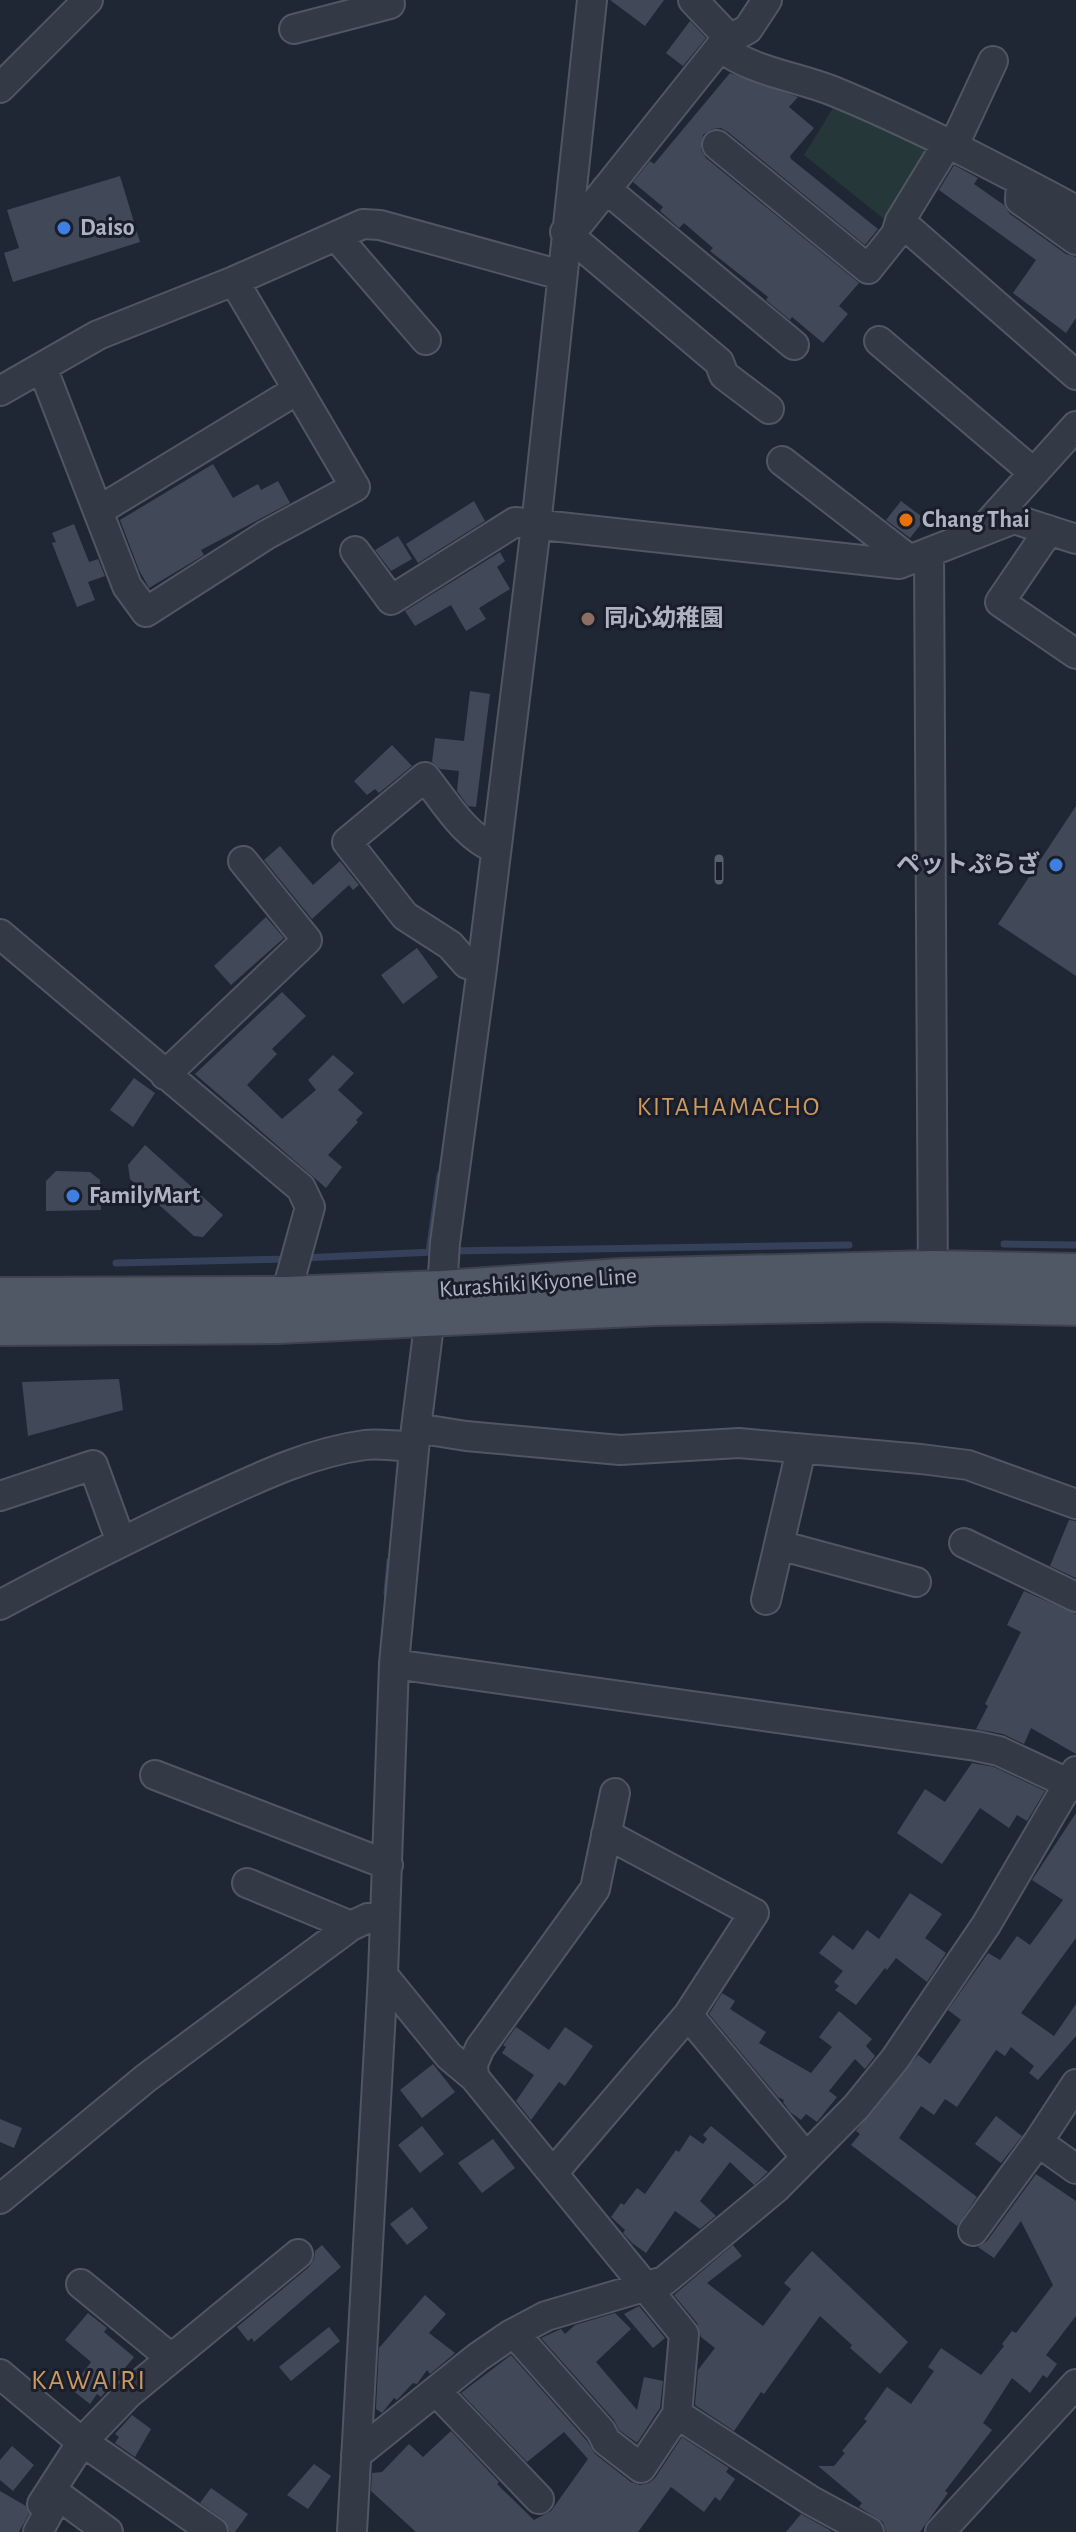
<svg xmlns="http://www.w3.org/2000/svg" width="1076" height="2532" viewBox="0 0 1076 2532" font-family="'Alegreya Sans','Noto Sans JP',sans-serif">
	<rect width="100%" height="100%" fill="#202734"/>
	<path fill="#26373a" d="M 840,97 L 940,145 L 889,223 L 804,155 Z"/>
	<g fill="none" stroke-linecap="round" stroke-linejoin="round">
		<path stroke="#35415b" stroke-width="7" d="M 1004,1244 L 1076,1245
			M 450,1251 L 849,1245
			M 429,1252 L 440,1175
			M 302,1258 L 433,1252
			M 116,1263 L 290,1259
			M 387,1593 L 390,1561"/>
	</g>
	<path fill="#414959" d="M 610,0 L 664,0 L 645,26 Z
		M 690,21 L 706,38 L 683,66 L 666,53 Z
		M 730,73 L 798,97 L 789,107 L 814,128 L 790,156 L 791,159 L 878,229 L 865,245 L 728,132 L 721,128 L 712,129 L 703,135 L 701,150 L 706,158 L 859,283 L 839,306 L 848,314 L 823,343 L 792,317 L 790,320 L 766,300 L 768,297 L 710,251 L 713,248 L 684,223 L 679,228 L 660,211 L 663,207 L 633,182 L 650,161 L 654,164 Z
		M 954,165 L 978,178 L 974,184 L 1004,205 L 1010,214 L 1066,254 L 1076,257 L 1076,318 L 1066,333 L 1013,293 L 1036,260 L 939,190 Z
		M 120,176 L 140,242 L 13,282 L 4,253 L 19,248 L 7,210 Z
		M 213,464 L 233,498 L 258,484 L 261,490 L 278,481 L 290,503 L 201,550 L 204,555 L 149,588 L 139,570 L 120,520 Z
		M 474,501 L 485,521 L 418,563 L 406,544 Z
		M 901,501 L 925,519 L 910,538 L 886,520 Z
		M 74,524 L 89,562 L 98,559 L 105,576 L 88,582 L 95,600 L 77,607 L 52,543 L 56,542 L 52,533 Z
		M 398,536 L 412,559 L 391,571 L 375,550 Z
		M 500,552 L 505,561 L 497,567 L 510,589 L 479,608 L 486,619 L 466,631 L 451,605 L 415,626 L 405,611 Z
		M 470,691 L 490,694 L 476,807 L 468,806 L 457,791 L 459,771 L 440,769 L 432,762 L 435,738 L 464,741 Z
		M 392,745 L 412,766 L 379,793 L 375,789 L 367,795 L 354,781 Z
		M 1076,806 L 1076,976 L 998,924 Z
		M 280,846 L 313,885 L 340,861 L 359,885 L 353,890 L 349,885 L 312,919 L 264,860 Z
		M 266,917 L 284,938 L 231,985 L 214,966 Z
		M 417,948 L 438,977 L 403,1004 L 381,975 Z
		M 282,992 L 306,1016 L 272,1049 L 277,1054 L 247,1085 L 282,1119 L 316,1090 L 308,1080 L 333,1055 L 354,1073 L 338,1090 L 363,1113 L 356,1120 L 358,1122 L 328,1155 L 342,1167 L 326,1188 L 195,1074 Z
		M 134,1078 L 155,1093 L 133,1127 L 110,1110 Z
		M 145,1145 L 223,1215 L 203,1237 L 194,1236 L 130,1179 L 128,1165 Z
		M 56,1171 L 90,1172 L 100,1180 L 101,1210 L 46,1211 L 46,1181 Z
		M 119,1379 L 123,1410 L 28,1436 L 22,1382 Z
		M 1069,1520 L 1076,1521 L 1076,1578 L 1050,1566 Z
		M 1024,1591 L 1076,1614 L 1076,1754 L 1031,1728 L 1024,1744 L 1003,1734 L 976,1729 L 988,1706 L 985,1704 L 1021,1632 L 1007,1625 Z
		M 972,1763 L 994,1767 L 1045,1791 L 1027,1821 L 1017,1815 L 1009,1828 L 980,1808 L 942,1864 L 897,1833 L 925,1789 L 945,1802 Z
		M 1076,1813 L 1076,1938 L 1021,2013 L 1054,2036 L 1076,2004 L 1076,2036 L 1038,2080 L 1029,2073 L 1034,2066 L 1011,2047 L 1005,2056 L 996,2050 L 957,2107 L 945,2099 L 934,2115 L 921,2106 L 899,2138 L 977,2197 L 957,2226 L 851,2145 L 860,2134 L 856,2131 L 918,2055 L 930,2064 L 961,2020 L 948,2010 L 988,1953 L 1000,1960 L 1017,1936 L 1030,1945 L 1063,1900 L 1032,1880 Z
		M 910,1893 L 942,1914 L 925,1938 L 946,1953 L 927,1982 L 896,1958 L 887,1970 L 885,1968 L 856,2005 L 835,1990 L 839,1986 L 834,1982 L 843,1971 L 819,1953 L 833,1935 L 853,1950 L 867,1930 L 879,1939 Z
		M 722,1993 L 735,2001 L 730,2009 L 766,2032 L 759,2043 L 811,2073 L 832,2047 L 819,2037 L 839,2011 L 872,2039 L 866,2046 L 875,2056 L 865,2069 L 855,2059 L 829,2091 L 837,2097 L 817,2122 L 806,2114 L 801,2120 L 790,2112 L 783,2102 L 784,2100 L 778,2097 L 709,2014 Z
		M 516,2027 L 549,2050 L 565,2027 L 593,2046 L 565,2086 L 559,2082 L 531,2120 L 516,2101 L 534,2075 L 502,2053 L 506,2047 L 503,2045 Z
		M 433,2064 L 455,2092 L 422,2118 L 400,2090 Z
		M 996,2116 L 1022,2136 L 1001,2163 L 975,2144 Z
		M 0,2119 L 22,2128 L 14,2148 L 0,2142 Z
		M 422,2126 L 444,2154 L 420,2173 L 398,2145 Z
		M 711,2126 L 768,2172 L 754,2185 L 730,2162 L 700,2201 L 716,2216 L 700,2229 L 675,2211 L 646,2253 L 632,2243 L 623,2233 L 625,2230 L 611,2217 L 621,2203 L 624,2205 L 637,2188 L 645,2194 L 676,2150 L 679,2152 L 690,2135 L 703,2144 L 707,2139 L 703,2135 Z
		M 493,2139 L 515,2168 L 482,2193 L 458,2163 Z
		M 1036,2174 L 1076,2201 L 1076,2316 L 1046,2355 L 1057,2364 L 1047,2378 L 1043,2375 L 1030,2393 L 1012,2378 L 983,2423 L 992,2430 L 945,2491 L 948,2493 L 920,2532 L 886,2532 L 883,2522 L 859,2507 L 862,2503 L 818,2466 L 834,2466 L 845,2453 L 842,2451 L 867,2421 L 864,2419 L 887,2387 L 911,2404 L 934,2371 L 928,2367 L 941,2348 L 981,2375 L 1004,2346 L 1002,2344 L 1012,2331 L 1016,2333 L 1053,2285 L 1021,2221 L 994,2258 L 978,2247 L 987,2241 Z
		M 412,2207 L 428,2228 L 407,2245 L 390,2224 Z
		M 322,2245 L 341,2267 L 254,2342 L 252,2338 L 248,2341 L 237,2327 L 309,2267 L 314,2259 L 315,2251 Z
		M 733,2245 L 742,2256 L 707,2283 L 763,2326 L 791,2289 L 784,2283 L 812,2251 L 908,2342 L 880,2374 L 850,2348 L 852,2345 L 820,2316 L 764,2394 L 761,2392 L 734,2431 L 695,2405 L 698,2370 L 715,2348 L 701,2337 L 697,2323 L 674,2295 Z
		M 425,2295 L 446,2314 L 429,2333 L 455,2353 L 430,2374 L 427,2370 L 417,2384 L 413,2383 L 397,2400 L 394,2398 L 382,2413 L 376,2409 L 379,2348 Z
		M 639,2306 L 665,2338 L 653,2348 L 624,2314 Z
		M 88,2313 L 107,2328 L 104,2332 L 134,2357 L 101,2397 L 97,2394 L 90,2404 L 71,2389 L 91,2362 L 65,2340 Z
		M 615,2313 L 631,2329 L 596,2362 L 637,2410 L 644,2377 L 663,2381 L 660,2408 L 637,2443 L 619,2430 L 614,2420 L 541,2338 L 561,2329 L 565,2334 L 575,2325 Z
		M 329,2327 L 340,2341 L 291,2381 L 279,2367 Z
		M 511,2355 L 587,2441 L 595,2454 L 631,2482 L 640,2485 L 649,2483 L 655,2478 L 682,2437 L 729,2468 L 726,2472 L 735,2479 L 720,2501 L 715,2497 L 704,2512 L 671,2487 L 638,2532 L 416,2532 L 371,2491 L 372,2473 L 382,2472 L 409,2444 L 423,2457 L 451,2431 L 499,2482 L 497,2484 L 534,2520 L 551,2511 L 588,2459 L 564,2432 L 527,2462 L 461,2393 Z
		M 132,2415 L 151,2429 L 135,2457 L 115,2443 L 119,2437 L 115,2434 Z
		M 12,2446 L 34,2465 L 13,2491 L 0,2480 L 0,2460 Z
		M 314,2464 L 331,2476 L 308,2509 L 287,2495 Z
		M 211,2488 L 248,2514 L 235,2532 L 230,2532 L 223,2519 L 200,2503 Z
		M 0,2491 L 26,2506 L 29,2514 L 19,2532 L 0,2532 Z
		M 801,2514 L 828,2529 L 832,2532 L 786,2532 Z"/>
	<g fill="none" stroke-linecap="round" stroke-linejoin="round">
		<defs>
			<path id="minor" d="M 693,0 L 730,39 L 720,47 L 580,222 L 565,232 L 719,362 L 724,375 L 769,409
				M 294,29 L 390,4 L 388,0
				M 730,39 L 748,29 L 767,0
				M 720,47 C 753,72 795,76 833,91 C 916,125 997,168 1076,210
				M 0,88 L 88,0
				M 717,145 L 868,269 L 896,234 L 900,221 L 947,144
				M 953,147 L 993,61
				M 1021,181 L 1020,200 L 1076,240
				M 606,189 L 794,345
				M 900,221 L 1076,375
				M 336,236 L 426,340
				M 879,341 L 1034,473
				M 42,367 L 127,586 L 146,612 L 266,535 L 355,487 L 234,281
				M 0,391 L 98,335 L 234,281 L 363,224 L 380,225 L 561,275
				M 782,461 L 910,560
				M 98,511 L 297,390
				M 986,526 L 1076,426
				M 1049,530 L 1000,602 L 1076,654
				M 355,551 L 391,600 L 515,522 L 899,564 L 1014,519 L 1076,539
				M 929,554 L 933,1289
				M 0,934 L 301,1188 L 310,1207 L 281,1312
				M 482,968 L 467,964 L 450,945 L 405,916 L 347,842 L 425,777 C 446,803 464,836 496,849
				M 165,1075 L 307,940 L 243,861
				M 441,1306 L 445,1243 L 482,968 L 536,526 L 592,0
				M 416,1428 L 466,1436 L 620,1450 L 739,1443 L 921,1459 L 968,1465 L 1076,1504
				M 0,1496 L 93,1465 L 121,1542
				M 964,1543 L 1076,1597
				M 779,1545 L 916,1582
				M 766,1600 L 801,1450
				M 0,1605 C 63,1571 127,1539 192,1508 C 247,1483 305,1453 365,1445 C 381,1443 398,1447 414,1446
				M 394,1664 L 976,1746 L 999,1751 L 1076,1787
				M 155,1775 L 388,1865
				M 615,1793 L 595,1889 L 480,2048 L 473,2064 L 474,2077 L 684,2334 L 677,2414 L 810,2500 L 869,2532
				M 247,1883 L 351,1926
				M 383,1975 L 449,2056 L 474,2077
				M 688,2015 L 806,2157
				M 1076,2084 L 1038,2142 L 1076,2169
				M 553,2173 L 688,2015 L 754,1913 L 606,1834
				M 0,2199 L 146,2078 L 351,1926 L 368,1918 L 385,1916
				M 973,2231 L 1038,2142
				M 81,2284 L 171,2358
				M 514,2333 L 601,2431 L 606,2441 L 641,2468 L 677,2414
				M 0,2374 L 73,2435 L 213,2532
				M 436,2391 L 539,2499
				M 356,2455 L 478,2357 L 510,2335 L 546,2316 L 664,2281 L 776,2188 L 856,2107 L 895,2059 L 986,1925 L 1076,1771
				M 51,2490 L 108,2532
				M 38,2532 L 50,2510 L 42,2504 L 82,2442 L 128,2394 L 298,2254
				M 352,2532 L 383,1975 L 394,1664 L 416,1428 L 430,1317
				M 940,2532 L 1076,2384"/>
			<path id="major" d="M 0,1296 L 286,1295 L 442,1289 L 623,1277 L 933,1269 L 1076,1272
				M 0,1327 L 277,1325 L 655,1307 L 877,1303 L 1076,1307"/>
		</defs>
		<use href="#minor" stroke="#515663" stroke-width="32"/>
		<use href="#major" stroke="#3d424f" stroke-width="40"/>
		<use href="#minor" stroke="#333945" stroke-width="28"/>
		<use href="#major" stroke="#515865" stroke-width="36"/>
		<defs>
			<path id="rail" d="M 719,880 L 719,859"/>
		</defs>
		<use href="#rail" stroke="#575f6e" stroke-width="9"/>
		<use href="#rail" stroke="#191e2a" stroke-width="6" stroke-dasharray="18" stroke-linecap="butt"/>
	</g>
	<g fill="#3f7fe0" stroke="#191e2a" stroke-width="3">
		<circle cx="64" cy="228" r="8"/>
		<circle cx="1056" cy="865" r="8"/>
		<circle cx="73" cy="1196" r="8"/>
	</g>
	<circle fill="#e8710a" stroke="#191e2a" stroke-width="3" cx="906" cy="520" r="8"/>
	<circle fill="#8d6e63" stroke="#191e2a" stroke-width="3" cx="588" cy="619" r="8"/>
	<g text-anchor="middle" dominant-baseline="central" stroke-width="6" stroke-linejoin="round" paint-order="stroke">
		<g font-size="24" font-weight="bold" fill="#adb3c2" stroke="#191e2a" text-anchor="start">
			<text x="80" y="228">Daiso</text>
			<text x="922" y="520">Chang Thai</text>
			<text x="604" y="619">同心幼稚園</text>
			<text x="1040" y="865" text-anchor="end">ペットぷらざ</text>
			<text x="89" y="1196">FamilyMart</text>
		</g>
		<g font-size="24" fill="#adb3c2" stroke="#191e2a">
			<text transform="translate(538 1283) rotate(-4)">Kurashiki Kiyone Line</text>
		</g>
		<g font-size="26" letter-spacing="2" fill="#cc995f" stroke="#191e2a">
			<text x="729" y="1107">KITAHAMACHO</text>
		</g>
		<g font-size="28" letter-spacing="2" fill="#cc995f" stroke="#191e2a">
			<text x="89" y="2381">KAWAIRI</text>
		</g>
	</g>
</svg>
